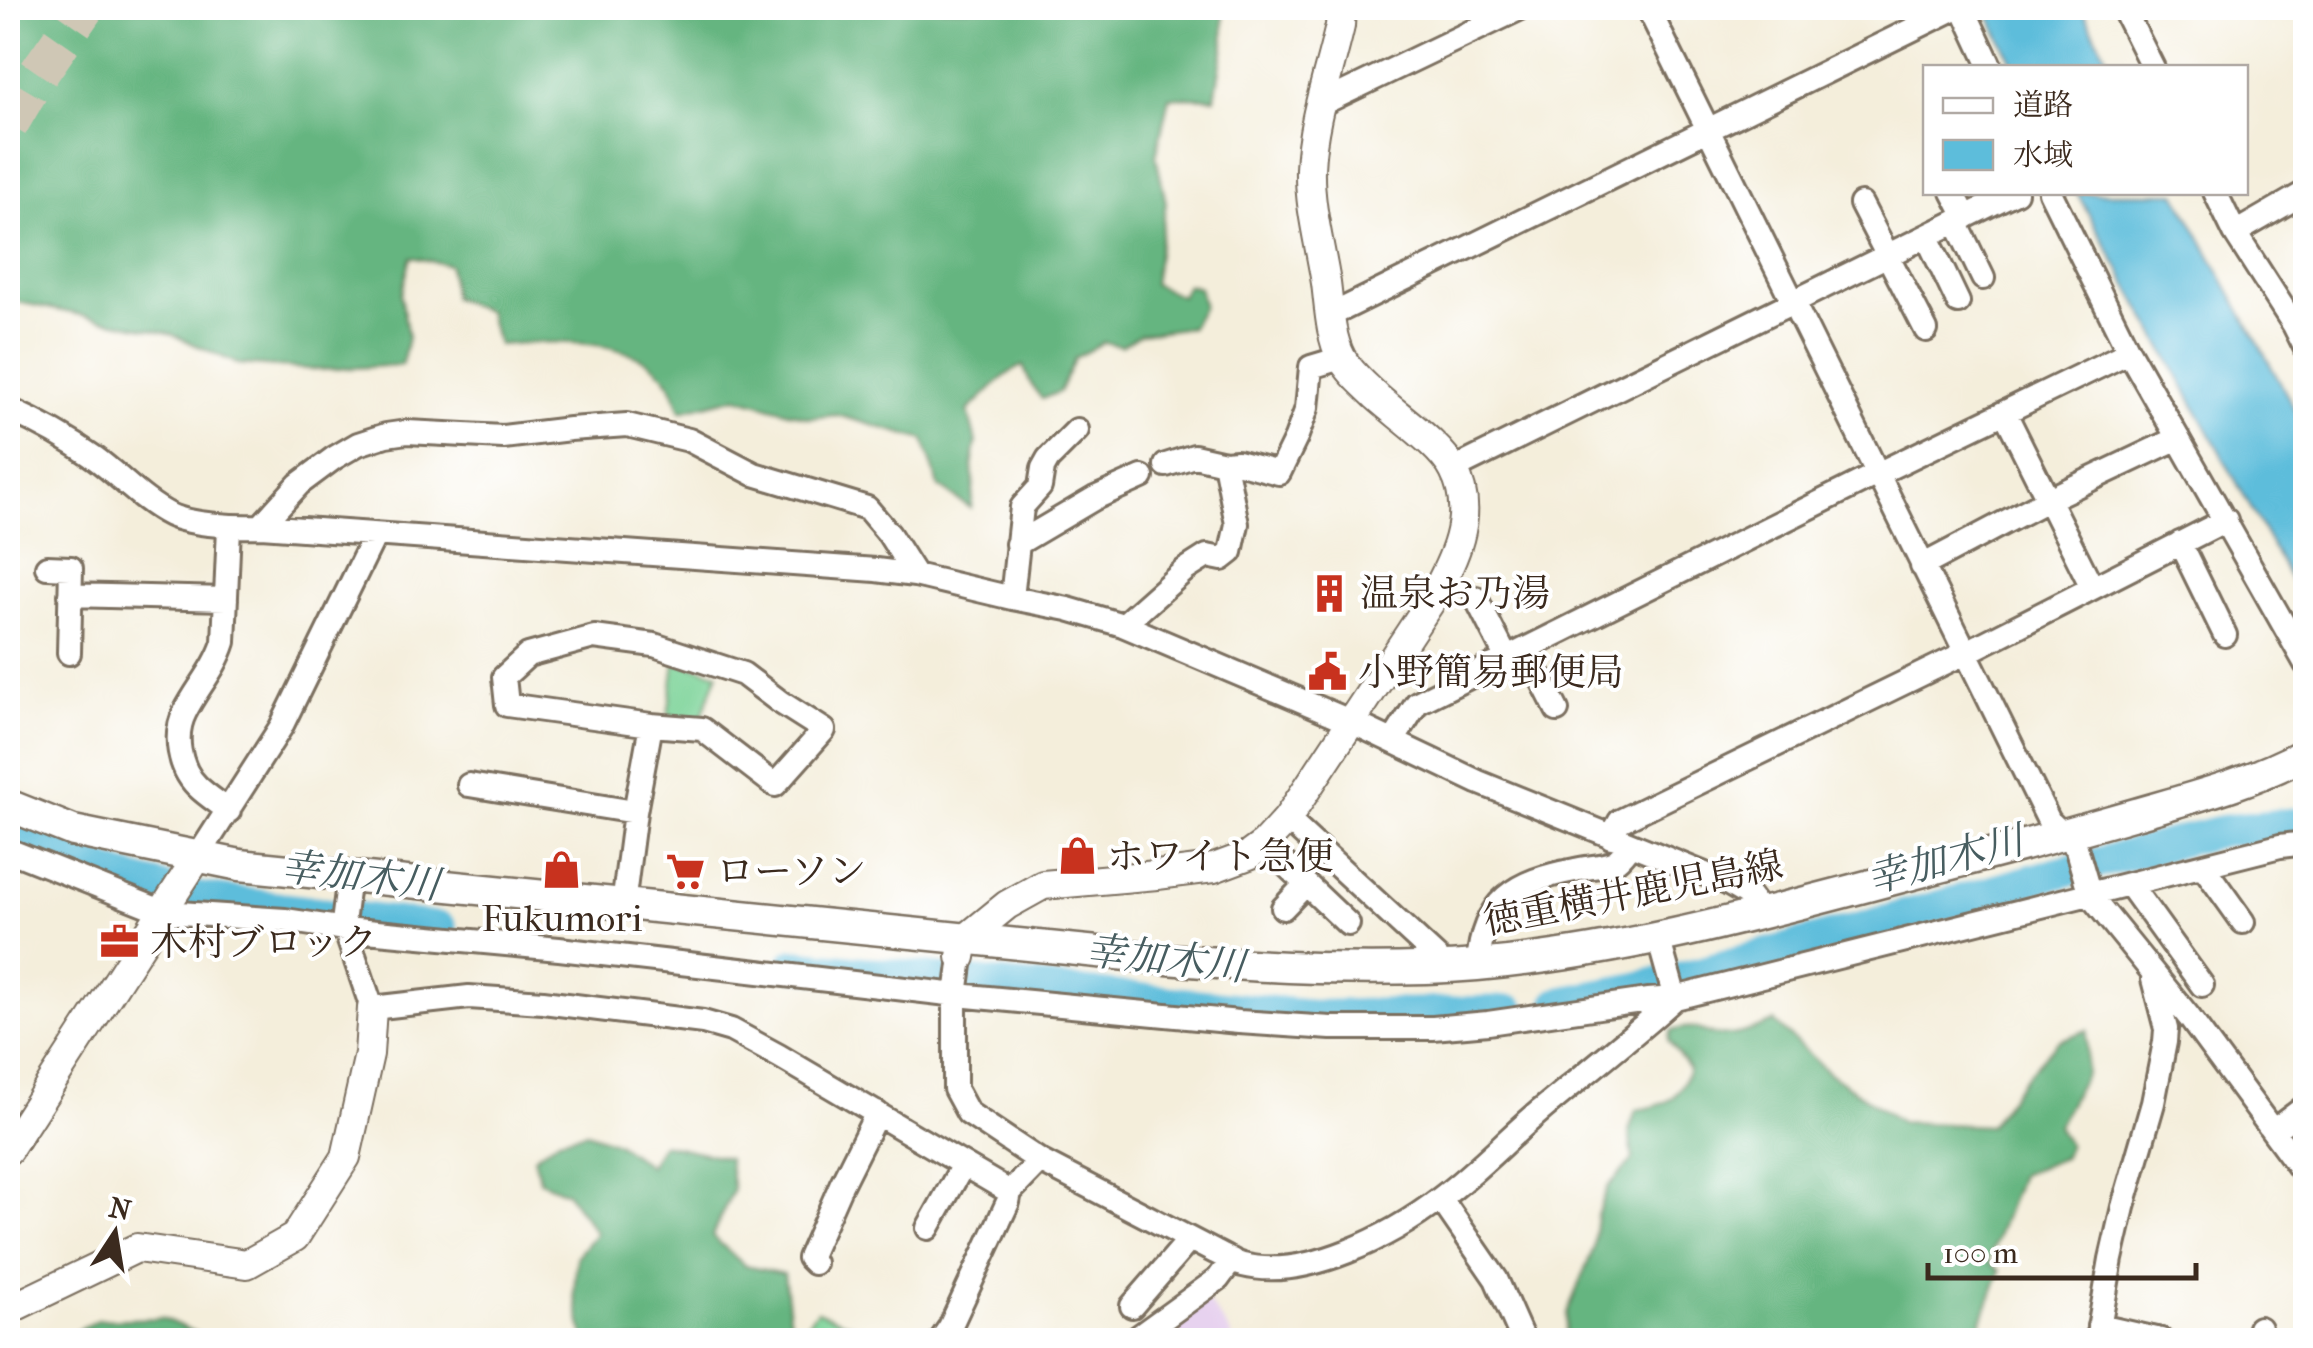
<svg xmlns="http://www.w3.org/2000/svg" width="2313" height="1348" viewBox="0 0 2313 1348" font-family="'IM FELL French Canon','Noto Serif JP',serif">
	<rect width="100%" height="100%" fill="#fff"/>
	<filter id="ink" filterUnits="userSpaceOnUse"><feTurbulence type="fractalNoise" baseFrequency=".01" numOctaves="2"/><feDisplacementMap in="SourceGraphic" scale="20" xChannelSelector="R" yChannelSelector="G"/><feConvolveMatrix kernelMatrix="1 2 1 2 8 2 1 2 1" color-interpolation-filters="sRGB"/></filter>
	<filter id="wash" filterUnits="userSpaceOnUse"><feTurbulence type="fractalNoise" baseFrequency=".0048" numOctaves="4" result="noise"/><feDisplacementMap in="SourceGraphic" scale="40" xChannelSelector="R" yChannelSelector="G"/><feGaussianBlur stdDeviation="2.25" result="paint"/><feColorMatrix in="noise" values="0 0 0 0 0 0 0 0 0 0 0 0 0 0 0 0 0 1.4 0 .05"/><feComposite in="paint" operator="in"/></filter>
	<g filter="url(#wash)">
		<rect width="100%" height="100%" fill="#f4eedb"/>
		<path fill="#e7d2ef" d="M 1203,1295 L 1228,1329 L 1233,1340 L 1139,1340 Z"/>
		<path fill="#7cd398" stroke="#5c7e5b" stroke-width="2.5" d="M 675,662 L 718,673 L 700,721 L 668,716 Z
			M 817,1311 L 888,1340 L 799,1340 L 796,1337 Z"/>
		<path fill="#65b580" stroke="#50704f" stroke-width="2.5" d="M 8,8 L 1223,8 L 1224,46 L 1215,98 L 1169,97 L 1156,156 L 1166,203 L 1153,284 L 1181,296 L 1187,285 L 1199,287 L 1203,306 L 1191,327 L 1140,334 L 1121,346 L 1104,342 L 1075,358 L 1059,392 L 1042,399 L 1032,386 L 1023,366 C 1006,370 983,398 968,411 L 976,442 L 972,468 L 974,482 L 971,508 L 939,487 L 924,440 L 837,415 L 809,418 L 737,397 L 681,411 C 677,402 674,390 669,382 C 638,335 547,341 498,345 L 487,311 L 453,298 L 449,265 L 411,257 L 401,295 L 408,337 L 402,365 L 321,370 L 238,364 L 169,333 L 8,300 Z
			M 1774,1022 L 1829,1073 L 1901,1122 L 1989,1126 L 2021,1082 L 2058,1041 L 2087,1030 L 2086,1073 L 2057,1126 L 2068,1146 L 2063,1158 L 2020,1175 L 1988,1261 L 2000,1271 L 1975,1340 L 1565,1340 L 1567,1313 L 1593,1250 L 1597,1215 L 1608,1187 L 1633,1160 L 1629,1131 L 1636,1110 C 1666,1106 1679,1099 1689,1069 L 1668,1040 L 1671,1031 C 1700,1023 1694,1031 1718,1035 C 1737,1037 1757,1028 1774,1022 Z
			M 587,1132 L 617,1143 L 649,1166 L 662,1144 L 728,1158 L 733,1189 L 712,1236 L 745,1266 L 784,1274 L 792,1340 L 585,1340 L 574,1294 L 577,1256 L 596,1233 L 566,1192 L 540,1181 L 534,1157 L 559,1139 Z
			M 162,1318 L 212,1340 L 61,1340 L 97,1320 Z"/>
		<path fill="#5dbddb" stroke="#4c747c" stroke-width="2.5" d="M 1985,8 L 2081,8 L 2112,67 L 2015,67 Z
			M 2077,193 L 2176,193 L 2305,428 L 2305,606 Z"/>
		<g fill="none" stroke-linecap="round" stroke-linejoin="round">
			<path stroke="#5dbddb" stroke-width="32" d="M 8,835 L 121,877 L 195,897 L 441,928
				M 793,965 L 1315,1016 L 1511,1011
				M 1559,1003 L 1632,989 L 1710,970 L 2039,878 L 2221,831 L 2306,822"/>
		</g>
	</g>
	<g filter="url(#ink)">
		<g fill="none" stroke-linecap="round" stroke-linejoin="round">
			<path stroke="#cfc7b5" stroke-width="40" stroke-dasharray="40 20" stroke-linecap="butt" d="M 8,125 L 36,77 L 84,8"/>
			<defs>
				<path id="minor" d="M 1648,8 L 2049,821 L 2076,847 L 2090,895 L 2189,1017 L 2306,1176
					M 1963,8 L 1991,68
					M 2123,8 L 2153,68
					M 1319,105 L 1521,8
					M 1953,192 L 1966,217
					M 2050,192 L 2129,352 L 2306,664
					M 2215,192 L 2235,233 L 2294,325 L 2306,349
					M 1861,204 L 1926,330
					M 1956,222 L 1983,278
					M 2235,233 L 2306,192
					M 1927,237 L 1958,302
					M 1331,315 L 1956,8
					M 8,409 C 39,423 67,438 95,458 C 120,476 142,501 170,515 C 191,525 237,527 261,526 L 876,570 L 915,575 L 1012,598 L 1068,609 L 1123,625 L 1352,722 L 1478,782 L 1727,883 L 1749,896 L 1761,912
					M 2005,413 L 2092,587
					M 1166,465 L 1194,456 L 1225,463
					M 1454,469 L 2016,192
					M 261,526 L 299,484 L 334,458 L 358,444 L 386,435 L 407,432 L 503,437 L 570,429 L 627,425 L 689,440 L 754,474 L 867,508 L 889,534 L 915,575
					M 229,527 L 224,642 C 216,668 197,688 185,712 C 173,735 179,768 197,786 C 207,796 219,803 229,811
					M 2180,543 L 2225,635
					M 1017,544 L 1095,498 L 1142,477
					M 1922,566 L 2049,499 L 2178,438
					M 47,567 L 71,568 L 69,653
					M 70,595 L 226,599
					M 1012,598 L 1022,507 L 1040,487 L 1043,468 L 1048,459 L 1077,430
					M 1476,598 L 1507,659
					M 1123,625 L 1185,570 L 1207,556 L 1222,559 L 1231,552 L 1237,524 L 1225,463 L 1237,462 L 1279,473 L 1296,438 L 1307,408 L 1311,367 L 1341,358
					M 1526,649 L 1557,710
					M 1393,741 L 1417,703 L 1877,474 L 2129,352
					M 469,785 L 635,812
					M 1287,819 L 1447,967
					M 1611,837 L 1620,821 L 1965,653 L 2226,520
					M 1264,844 L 1348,924
					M 8,850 L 164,912 L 285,920 L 345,929 L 559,949 L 957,995 L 1239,1022 L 1331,1028 L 1433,1028 L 1488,1023 L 1648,1000 L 1675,998 L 2280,846 L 2306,843
					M 197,858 L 281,727 L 375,535
					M 2203,866 L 2243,922
					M 349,876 L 343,923 L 372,1008 L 469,997 L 543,1002 L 703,1022 L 731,1030 L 779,1056 L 1010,1192 L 1040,1161
					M 2130,885 L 2202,985
					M 623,905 L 635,812 L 651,725 L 507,705 L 504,677 L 528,655 L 594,637 L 654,645 L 743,674 L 780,702 L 824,730 L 775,785 L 702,729 L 651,725
					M 1283,908 L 1306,884
					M 961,957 L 955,1003 L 955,1089 L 968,1113 L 1040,1161 L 1215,1252 C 1224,1256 1233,1263 1243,1265 C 1306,1281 1393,1235 1441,1198 C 1476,1172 1506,1140 1539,1112 C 1584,1074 1631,1038 1675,998 L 1658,937
					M 1478,965 C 1482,900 1515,881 1575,870 C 1587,867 1603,867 1614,862 C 1620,859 1626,850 1630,845
					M 2273,1131 L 2306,1106
					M 1441,1199 L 1496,1279 L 1523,1340
					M 928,1228 L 963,1165
					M 814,1263 L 809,1258 L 841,1185 L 877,1113
					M 1132,1306 L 1190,1239
					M 2099,1326 L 2161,1340
					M 941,1340 L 950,1327 L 1008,1202 L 1010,1192
					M 1134,1340 L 1218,1279 L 1232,1260
					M 2097,1340 L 2111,1259 L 2123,1207 L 2153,1103 L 2165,1042 L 2166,1029 L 2153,979
					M 2255,1340 L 2259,1328"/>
				<path id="tertiary" d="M 961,957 L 964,940 L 1007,905 L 1043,885 L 1157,875 L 1214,868 L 1249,855 L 1264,844 L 1287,819 L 1431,601 C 1453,562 1477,515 1454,471 C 1442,446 1399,417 1377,397 C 1365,385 1350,373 1341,357 C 1330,336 1329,306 1326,283 C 1320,245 1309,206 1310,169 C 1312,120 1329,74 1340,26 L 1341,8
					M 8,1150 L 197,858
					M 8,1310 L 137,1248 L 247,1264 L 295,1237 L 346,1157 L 369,1054 L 372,1008"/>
				<path id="secondary" d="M 8,805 L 73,831 L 240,865 L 1167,959 C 1270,968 1374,973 1477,965 C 1644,951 1805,901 1967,860 C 2023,846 2079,830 2135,814 C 2194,797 2251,783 2306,753"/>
			</defs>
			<use href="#minor" stroke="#7c6f60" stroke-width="28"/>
			<use href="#tertiary" stroke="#7c6f60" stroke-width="32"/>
			<use href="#secondary" stroke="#7c6f60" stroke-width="35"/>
			<use href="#minor" stroke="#fff" stroke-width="22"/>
			<use href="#tertiary" stroke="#fff" stroke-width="28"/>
			<use href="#secondary" stroke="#fff" stroke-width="30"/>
		</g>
	</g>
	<defs>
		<symbol id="building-bare" viewBox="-9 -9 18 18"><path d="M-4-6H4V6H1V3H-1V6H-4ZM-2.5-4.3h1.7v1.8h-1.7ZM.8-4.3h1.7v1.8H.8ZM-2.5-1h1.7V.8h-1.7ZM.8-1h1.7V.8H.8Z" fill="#c8321e" stroke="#fff" stroke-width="2.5" paint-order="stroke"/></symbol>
		<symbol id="civic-bare" viewBox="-9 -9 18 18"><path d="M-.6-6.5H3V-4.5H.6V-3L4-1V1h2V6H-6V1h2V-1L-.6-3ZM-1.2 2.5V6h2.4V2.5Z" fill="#c8321e" stroke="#fff" stroke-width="2.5" paint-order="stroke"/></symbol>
		<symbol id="shop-bare" viewBox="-9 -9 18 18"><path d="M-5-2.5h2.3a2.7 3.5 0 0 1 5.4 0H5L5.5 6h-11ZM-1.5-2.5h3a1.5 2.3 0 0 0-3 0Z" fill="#c8321e" stroke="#fff" stroke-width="2.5" paint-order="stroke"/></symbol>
		<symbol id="supermarket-bare" viewBox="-9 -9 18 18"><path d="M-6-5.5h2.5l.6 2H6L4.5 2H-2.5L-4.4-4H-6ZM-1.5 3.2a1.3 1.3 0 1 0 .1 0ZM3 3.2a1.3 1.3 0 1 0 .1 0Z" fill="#c8321e" stroke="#fff" stroke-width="2.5" paint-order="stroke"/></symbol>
		<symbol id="office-bare" viewBox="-9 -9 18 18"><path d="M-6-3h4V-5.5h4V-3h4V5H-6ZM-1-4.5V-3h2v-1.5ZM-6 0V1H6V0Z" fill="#c8321e" stroke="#fff" stroke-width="2.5" paint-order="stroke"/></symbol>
	</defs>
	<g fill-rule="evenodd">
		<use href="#building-bare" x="1302" y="566" width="55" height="55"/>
		<use href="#civic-bare" x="1300" y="644" width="55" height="55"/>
		<use href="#shop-bare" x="1050" y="828" width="55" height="55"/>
		<use href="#shop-bare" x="534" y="842" width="55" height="55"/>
		<use href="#supermarket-bare" x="658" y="844" width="55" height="55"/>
		<use href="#office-bare" x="92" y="914" width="55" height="55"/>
	</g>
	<g text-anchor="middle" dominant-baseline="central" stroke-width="8" stroke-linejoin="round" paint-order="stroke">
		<g font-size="38" fill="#3b2a1e" stroke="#fff" text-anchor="start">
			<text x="1360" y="593">温泉お乃湯</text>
			<text x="1358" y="672">小野簡易郵便局</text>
			<text x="1107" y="856">ホワイト急便</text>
			<text x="716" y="871">ローソン</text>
			<text x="562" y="918" text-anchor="middle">Fukumori</text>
			<text x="150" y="942">木村ブロック</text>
		</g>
		<g font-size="38" fill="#3b2a1e" stroke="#fff">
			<text transform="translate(1633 893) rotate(-11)">徳重横井鹿児島線</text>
		</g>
		<g font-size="40" font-style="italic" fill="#475d60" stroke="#fff">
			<text transform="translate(1945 860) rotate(-15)">幸加木川</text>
			<text transform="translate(360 876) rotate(7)">幸加木川</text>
			<text transform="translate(1165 959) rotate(6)">幸加木川</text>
		</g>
	</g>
	<rect width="2313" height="1348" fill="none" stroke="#fff" stroke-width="40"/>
	<rect x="1923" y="65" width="325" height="130" fill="#ffffff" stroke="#b1aaa5" stroke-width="2.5"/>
	<rect x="1943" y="98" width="50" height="15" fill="#ffffff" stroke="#b1aaa5" stroke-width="2.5"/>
	<text x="2013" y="115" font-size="30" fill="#3b2a1e">道路</text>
	<rect x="1943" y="140" width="50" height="30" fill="#5dbddb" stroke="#b1aaa5" stroke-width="2.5"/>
	<text x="2013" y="165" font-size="30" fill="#3b2a1e">水域</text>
	<g transform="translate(115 1233) rotate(12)" stroke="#ffffff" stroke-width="8" paint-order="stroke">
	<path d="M0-8L18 38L0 25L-18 38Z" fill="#3b2a1e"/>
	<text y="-15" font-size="28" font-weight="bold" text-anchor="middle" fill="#3b2a1e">N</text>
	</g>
	<path d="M1928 1263v15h268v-15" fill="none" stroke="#3b2a1e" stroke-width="5"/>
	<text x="1943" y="1263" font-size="30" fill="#3b2a1e" stroke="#ffffff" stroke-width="8" paint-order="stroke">100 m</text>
</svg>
